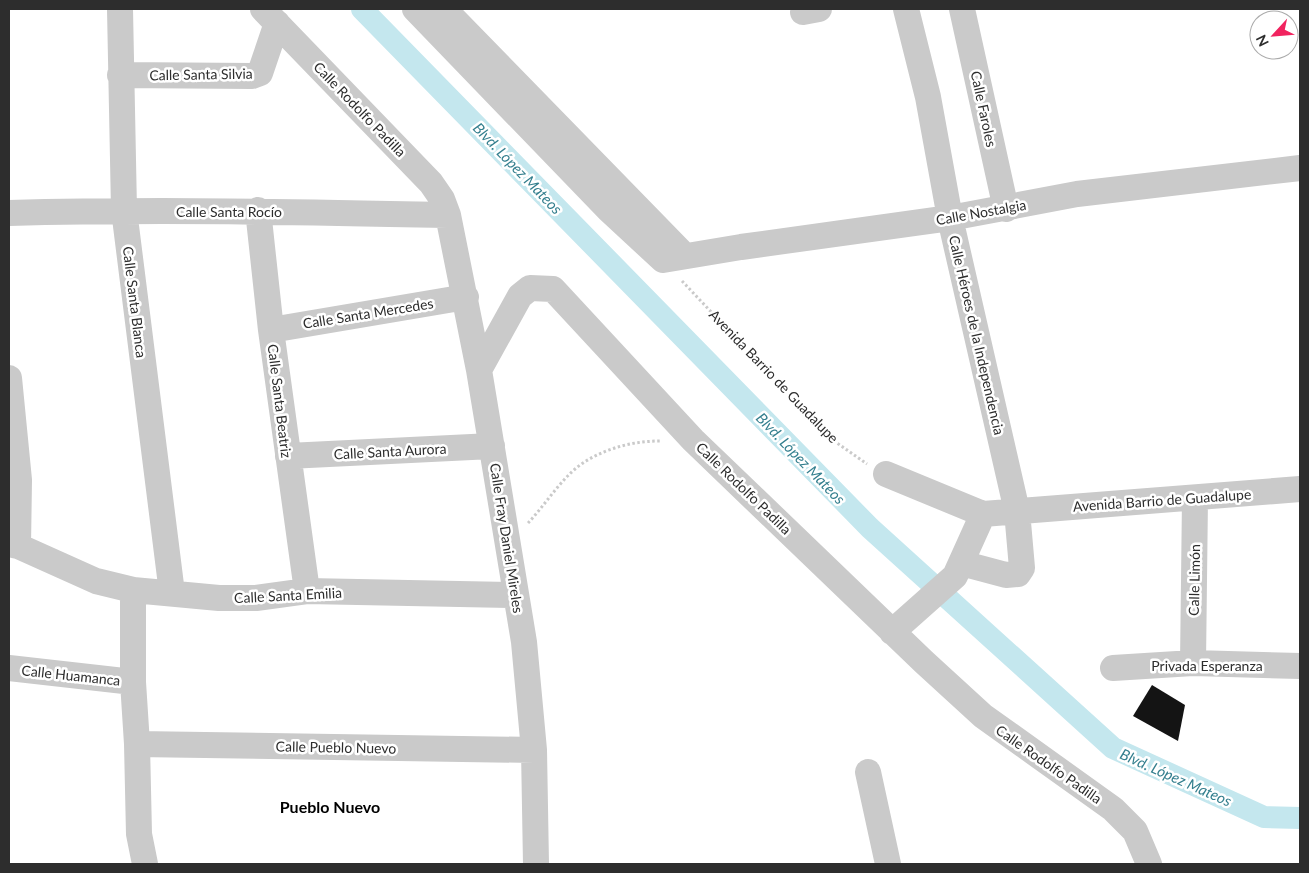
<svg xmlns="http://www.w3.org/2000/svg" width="1309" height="873" viewBox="0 0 1309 873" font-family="Lato,sans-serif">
	<rect width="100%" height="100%" fill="#fff"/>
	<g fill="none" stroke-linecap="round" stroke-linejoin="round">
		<path stroke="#c4e7ee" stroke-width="22" d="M 362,9 L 870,528 L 1113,748 L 1264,817 L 1300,818"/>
	</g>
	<path fill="#141414" d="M 1152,685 L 1185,705 L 1178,741 L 1133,716 Z"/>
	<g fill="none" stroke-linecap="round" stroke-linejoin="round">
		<path stroke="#cacaca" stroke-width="3" stroke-dasharray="2.5 2.5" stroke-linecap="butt" d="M 682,281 L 814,421 L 837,443 L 867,464
			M 528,523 C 547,503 563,475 586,461 C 609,447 635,441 661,441"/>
		<path stroke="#cacaca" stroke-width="26" d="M 120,9 L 124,210 L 172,593
			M 263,9 L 431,183 L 442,199 L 448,215 L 479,370 L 524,642 L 534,750 L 536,864
			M 415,9 L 609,210 L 663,260 L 741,247 L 950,218 L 1077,194 L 1300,168
			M 444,9 L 685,256
			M 906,9 L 928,97 L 950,218 L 1017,511 L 1022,568 L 1018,574 L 1006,575 L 961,563
			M 962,9 L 1006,209
			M 803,12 L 819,9
			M 120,75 L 252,76 L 260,73 L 277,23
			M 258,210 L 271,330 L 307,591
			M 9,213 C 156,209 302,212 448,215
			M 271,330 L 466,297
			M 479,370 L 520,296 L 530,288 L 553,289 L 693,440 L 924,662 L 983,716 L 1113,809 L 1135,831 L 1149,864
			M 9,378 L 19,480 L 18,546
			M 288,456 L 492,446
			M 886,474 L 983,514 L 1300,489
			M 9,544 L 18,546 L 96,581 L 133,590 L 219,598 L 256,598 L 307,591 L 516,595
			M 133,590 L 133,682 L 137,744 L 139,834 L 145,864
			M 892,632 L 955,576 L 983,514
			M 1193,663 L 1195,498
			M 9,668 L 133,682
			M 1113,668 L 1193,663 L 1300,666
			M 137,744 L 534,750
			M 868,772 L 888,864"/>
	</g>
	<g text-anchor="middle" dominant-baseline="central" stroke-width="5" stroke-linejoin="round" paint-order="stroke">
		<g font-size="14" fill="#2d2d2d" stroke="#fff">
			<text transform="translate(201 74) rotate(-1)">Calle Santa Silvia</text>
			<text transform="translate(360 109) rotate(46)">Calle Rodolfo Padilla</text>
			<text transform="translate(984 109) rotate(78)">Calle Faroles</text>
			<text x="229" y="211">Calle Santa Rocío</text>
			<text transform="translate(981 212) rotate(-10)">Calle Nostalgia</text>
			<text transform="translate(135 302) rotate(83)">Calle Santa Blanca</text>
			<text transform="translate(368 313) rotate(-9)">Calle Santa Mercedes</text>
			<text transform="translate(977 335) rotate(77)">Calle Héroes de la Independencia</text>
			<text transform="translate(774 376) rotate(46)">Avenida Barrio de Guadalupe</text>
			<text transform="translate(280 401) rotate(83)">Calle Santa Beatriz</text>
			<text transform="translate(390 451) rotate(-3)">Calle Santa Aurora</text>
			<text transform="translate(744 488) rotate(44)">Calle Rodolfo Padilla</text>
			<text transform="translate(1162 500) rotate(-4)">Avenida Barrio de Guadalupe</text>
			<text transform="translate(507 538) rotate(81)">Calle Fray Daniel Mireles</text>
			<text transform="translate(1194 580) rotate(-89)">Calle Limón</text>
			<text transform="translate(288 595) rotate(-3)">Calle Santa Emilia</text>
			<text x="1207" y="665">Privada Esperanza</text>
			<text transform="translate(71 675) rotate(6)">Calle Huamanca</text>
			<text transform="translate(336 747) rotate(1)">Calle Pueblo Nuevo</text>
			<text transform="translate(1049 764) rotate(35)">Calle Rodolfo Padilla</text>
		</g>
		<g font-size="15" font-style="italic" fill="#347f8e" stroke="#fff">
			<text transform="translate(518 168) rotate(46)">Blvd. López Mateos</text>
			<text transform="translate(801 458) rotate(46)">Blvd. López Mateos</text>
			<text transform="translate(1176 777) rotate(24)">Blvd. López Mateos</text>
		</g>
		<g font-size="16" font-weight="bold" fill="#000" stroke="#fff">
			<text x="330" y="806">Pueblo Nuevo</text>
		</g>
	</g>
	<rect width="1309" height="873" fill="none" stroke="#2d2d2d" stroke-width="20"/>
	<g transform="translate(1274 35) rotate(244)"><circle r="24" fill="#ffffff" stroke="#ababab"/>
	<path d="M0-4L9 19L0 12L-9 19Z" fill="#f1235f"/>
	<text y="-8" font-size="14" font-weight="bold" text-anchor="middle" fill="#2d2d2d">N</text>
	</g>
</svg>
